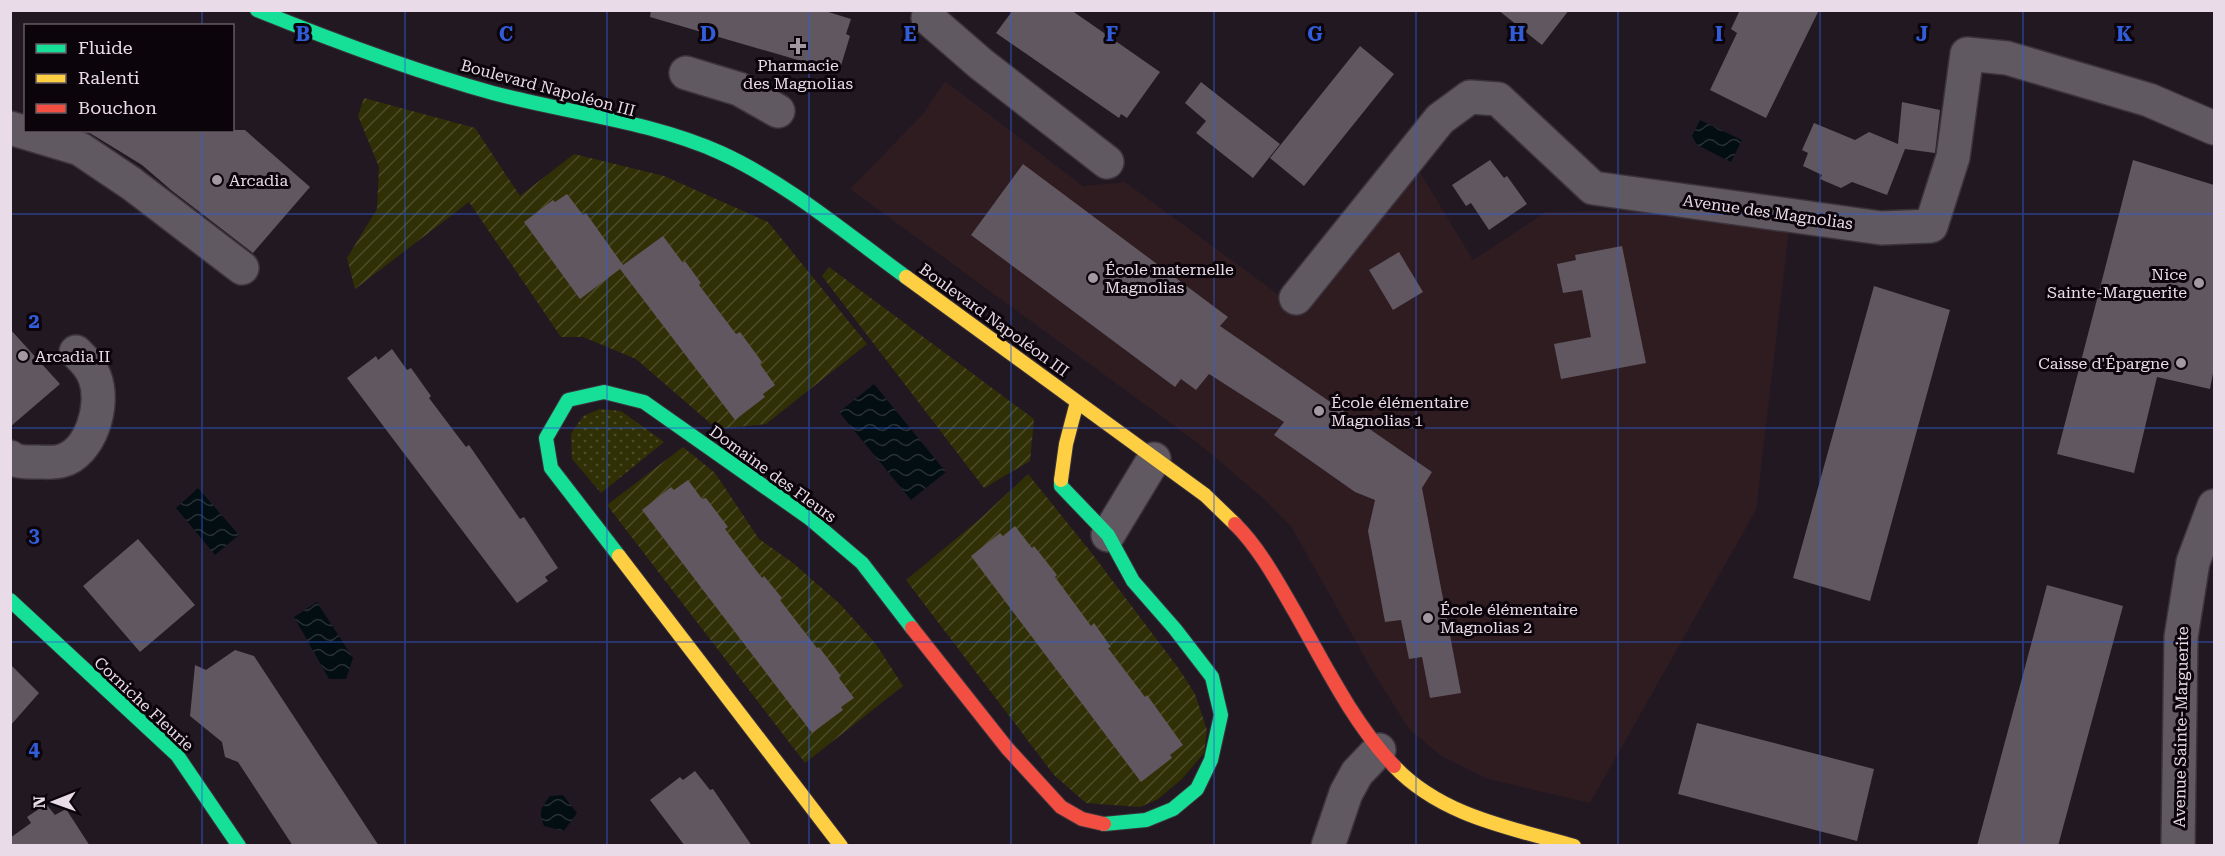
<svg xmlns="http://www.w3.org/2000/svg" width="2225" height="856" viewBox="0 0 2225 856" font-family="'Roboto Serif',serif">
	<defs>
		<pattern id="grass-dots" width="8" height="8" patternUnits="userSpaceOnUse" patternTransform="scale(1.5)"><rect width="8" height="8" fill="#2f3006"/><path d="M2 2h.1M6 6h.1" fill="none" stroke="#4d4d2a" stroke-width="1.8" stroke-linecap="round"/></pattern>
		<pattern id="garden-furrows" width="10" height="10" patternUnits="userSpaceOnUse" patternTransform="scale(1.5)"><rect width="10" height="10" fill="#2f3006"/><path d="M-1 1l2-2M0 10L10 0M9 11l2-2" fill="none" stroke="#4d4d2a"/></pattern>
		<pattern id="water-waves" width="16" height="10" patternUnits="userSpaceOnUse" patternTransform="scale(1.5)"><rect width="16" height="10" fill="#030e13"/><path d="M0 5q4-4 8 0t8 0" fill="none" stroke="#283035"/></pattern>
	</defs>
	<rect width="100%" height="100%" fill="#221822"/>
	<path fill="#2e1c20" d="M 945,81 L 1083,186 L 1125,182 L 1282,297 L 1415,164 L 1473,260 L 1546,212 L 1700,209 L 1790,221 L 1756,510 L 1590,803 L 1488,779 L 1441,756 L 1409,729 L 1376,677 L 1292,528 L 1265,500 L 1199,444 L 850,189 L 923,114 Z"/>
	<path fill="url(#grass-dots)" d="M 600,409 L 621,411 L 664,442 L 601,493 L 572,459 L 571,434 L 583,416 Z"/>
	<path fill="url(#garden-furrows)" d="M 364,98 L 475,128 L 520,196 L 574,154 L 664,176 L 768,222 L 867,344 L 766,424 L 717,429 L 636,359 L 583,337 L 561,337 L 469,202 L 355,289 L 347,258 L 377,209 L 379,167 L 358,116 Z
		M 829,267 L 1034,419 L 1030,461 L 984,488 L 822,276 Z
		M 683,447 L 715,473 L 759,539 L 793,563 L 840,604 L 876,644 L 903,686 L 805,763 L 607,505 Z
		M 1028,474 L 1090,551 L 1179,669 L 1195,694 L 1207,730 L 1204,753 L 1182,779 L 1158,799 L 1140,807 L 1086,803 L 1054,775 L 906,580 L 980,519 Z"/>
	<path fill="url(#water-waves)" d="M 1700,120 L 1742,140 L 1731,162 L 1697,145 L 1692,136 Z
		M 874,384 L 946,472 L 911,500 L 839,412 Z
		M 198,488 L 239,535 L 215,555 L 176,508 Z
		M 317,602 L 353,658 L 346,679 L 329,679 L 294,617 Z
		M 563,795 L 577,813 L 564,831 L 544,826 C 538,812 541,808 550,796 Z"/>
	<path fill="#615760" d="M 651,10 L 822,10 L 851,19 L 846,34 L 850,36 L 839,72 L 650,17 Z
		M 1013,10 L 1071,10 L 1160,72 L 1127,118 L 1121,114 L 1119,118 L 996,33 Z
		M 1498,10 L 1569,10 L 1542,45 Z
		M 1740,10 L 1819,10 L 1766,118 L 1710,90 L 1737,33 L 1731,29 Z
		M 1360,46 L 1394,74 L 1304,186 L 1270,158 Z
		M 1201,82 L 1280,144 L 1253,178 L 1196,133 L 1206,121 L 1185,103 Z
		M 1902,102 L 1940,110 L 1935,153 L 1905,149 L 1887,195 L 1852,182 L 1841,188 L 1820,179 L 1822,175 L 1803,166 L 1808,153 L 1802,150 L 1814,123 L 1855,140 L 1869,132 L 1898,144 Z
		M 85,130 L 245,130 L 310,187 L 253,253 L 171,190 L 142,165 Z
		M 1490,160 L 1504,178 L 1507,176 L 1527,204 L 1489,230 L 1471,203 L 1466,206 L 1452,185 Z
		M 2133,160 L 2214,185 L 2214,368 L 2210,389 L 2157,377 L 2134,473 L 2057,454 Z
		M 1023,164 L 1228,317 L 1220,326 L 1432,472 L 1422,488 L 1461,693 L 1430,698 L 1422,657 L 1409,659 L 1401,620 L 1385,622 L 1368,531 L 1375,500 L 1355,492 L 1274,435 L 1284,422 L 1209,374 L 1196,390 L 1181,379 L 1175,387 L 971,235 Z
		M 567,194 L 583,215 L 586,213 L 623,265 L 663,236 L 683,263 L 685,261 L 701,283 L 699,285 L 736,334 L 740,332 L 762,362 L 760,364 L 775,385 L 763,394 L 765,397 L 735,420 L 620,269 L 580,299 L 524,222 L 553,200 L 555,202 Z
		M 1622,246 L 1646,363 L 1561,379 L 1554,344 L 1591,337 L 1582,290 L 1563,293 L 1557,264 L 1576,260 L 1575,255 Z
		M 1399,252 L 1423,292 L 1393,310 L 1369,270 Z
		M 1874,286 L 1950,310 L 1870,601 L 1793,578 Z
		M 10,329 L 60,384 L 10,427 Z
		M 392,349 L 407,370 L 411,368 L 431,396 L 429,398 L 466,447 L 469,445 L 520,519 L 524,517 L 558,568 L 545,577 L 548,581 L 517,603 L 347,378 L 376,356 L 378,360 Z
		M 688,480 L 702,499 L 706,498 L 728,527 L 725,529 L 762,578 L 764,576 L 782,598 L 780,600 L 817,648 L 819,647 L 841,676 L 839,678 L 854,698 L 841,707 L 843,710 L 812,733 L 642,510 L 671,487 L 674,490 Z
		M 1015,526 L 1032,548 L 1034,546 L 1057,575 L 1055,577 L 1091,626 L 1094,623 L 1111,647 L 1108,648 L 1145,697 L 1147,695 L 1183,745 L 1170,755 L 1172,758 L 1141,782 L 971,556 L 1000,533 L 1003,536 Z
		M 138,539 L 195,605 L 140,652 L 83,586 Z
		M 2047,585 L 2123,606 L 2058,846 L 1977,846 Z
		M 235,650 L 254,656 L 379,846 L 293,846 L 238,762 L 225,757 L 222,742 L 190,716 L 195,665 L 206,670 Z
		M 10,664 L 39,693 L 10,726 Z
		M 1697,723 L 1874,769 L 1857,841 L 1678,794 Z
		M 695,771 L 710,790 L 713,789 L 752,846 L 685,846 L 650,800 L 680,777 L 683,780 Z
		M 46,804 L 55,815 L 66,809 L 90,846 L 10,846 L 10,838 L 31,823 L 27,817 Z"/>
	<g fill="none" stroke-linecap="round" stroke-linejoin="round">
		<defs>
			<path id="street" d="M 928,18 L 981,64 L 1107,162
				M 686,73 L 739,89 L 778,111
				M 10,128 L 80,149 L 132,184 L 242,268
				M 1296,298 L 1440,119 L 1470,97 L 1498,99 L 1593,188 L 1881,228 L 1931,226 L 1953,157 L 1967,54 L 2007,58 L 2149,100 L 2214,128
				M 10,457 C 17,463 29,462 37,462 C 45,462 54,463 61,461 C 91,453 105,405 95,378 C 91,367 84,360 76,352
				M 1108,535 L 1154,459
				M 1328,846 L 1346,793 L 1357,773 L 1379,750
				M 2178,846 L 2181,637 L 2193,562 L 2214,506"/>
			<path id="fast" d="M 257,10 C 334,41 413,71 493,93 C 568,113 650,121 721,153 C 787,183 848,235 906,277
				M 1061,480 L 1061,486 L 1108,535 L 1133,581 L 1175,629 L 1212,677 L 1221,715 L 1211,760 L 1197,789 L 1173,809 L 1146,820 L 1104,824
				M 619,556 L 551,468 L 546,438 L 568,400 L 604,392 L 644,402 L 809,518 L 862,563 L 912,628
				M 10,600 L 177,755 L 239,846"/>
			<path id="slow" d="M 906,277 L 1205,495 L 1235,524
				M 1061,480 L 1066,444 L 1077,402
				M 619,556 L 841,846
				M 1394,766 C 1441,816 1511,828 1574,846"/>
			<path id="jam" d="M 1235,524 C 1260,549 1277,581 1295,612 C 1325,665 1352,721 1394,766
				M 912,628 L 1007,748 L 1061,807 L 1082,819 L 1104,824"/>
		</defs>
		<use href="#street" stroke="#3b333b" stroke-width="36"/>
		<use href="#fast" stroke="#3b333b" stroke-width="16"/>
		<use href="#slow" stroke="#3b333b" stroke-width="16"/>
		<use href="#jam" stroke="#3b333b" stroke-width="16"/>
		<use href="#street" stroke="#615961" stroke-width="33"/>
		<use href="#fast" stroke="#16e098" stroke-width="14"/>
		<use href="#slow" stroke="#ffcf43" stroke-width="14"/>
		<use href="#jam" stroke="#f24e42" stroke-width="14"/>
	</g>
	<path fill="none" stroke="#315cda" stroke-width="1.5" stroke-opacity="0.55" d="M 202,10 L 202,26M 405,10 L 405,846M 607,10 L 607,846M 809,10 L 809,846M 1011,10 L 1011,846M 1214,10 L 1214,846M 1416,10 L 1416,846M 1618,10 L 1618,846M 1820,10 L 1820,846M 2023,10 L 2023,846M 202,130 L 202,846M 10,214 L 2214,214M 10,428 L 2214,428M 10,642 L 2214,642"/>
	<g fill="#a397a2" stroke="#0b040a" stroke-width="2">
		<path d="M795 37h6v6h6v6h-6v6h-6v-6h-6v-6h6z"/>
		<circle cx="217" cy="180" r="6"/>
		<circle cx="1093" cy="278" r="6"/>
		<circle cx="2199" cy="283" r="6"/>
		<circle cx="23" cy="356" r="6"/>
		<circle cx="2181" cy="363" r="6"/>
		<circle cx="1319" cy="411" r="6"/>
		<circle cx="1428" cy="618" r="6"/>
	</g>
	<g text-anchor="middle" dominant-baseline="central" stroke-width="6" stroke-linejoin="round" paint-order="stroke">
		<g font-size="16" fill="#e9dbe7" stroke="#0b040a" text-anchor="start">
			<text x="798" y="65" text-anchor="middle">Pharmacie<tspan x="798" dy="18">des Magnolias</tspan></text>
			<text x="229" y="180">Arcadia</text>
			<text x="1105" y="269">École maternelle<tspan x="1105" dy="18">Magnolias</tspan></text>
			<text x="2187" y="274" text-anchor="end">Nice<tspan x="2187" dy="18">Sainte-Marguerite</tspan></text>
			<text x="35" y="356">Arcadia II</text>
			<text x="2169" y="363" text-anchor="end">Caisse d'Épargne</text>
			<text x="1331" y="402">École élémentaire<tspan x="1331" dy="18">Magnolias 1</tspan></text>
			<text x="1440" y="609">École élémentaire<tspan x="1440" dy="18">Magnolias 2</tspan></text>
		</g>
		<g font-size="16" fill="#e9dbe7" stroke="#0b040a">
			<text transform="translate(548 88) rotate(15)">Boulevard Napoléon III</text>
			<text transform="translate(1768 212) rotate(8)">Avenue des Magnolias</text>
			<text transform="translate(994 320) rotate(36)">Boulevard Napoléon III</text>
			<text transform="translate(773 474) rotate(36)">Domaine des Fleurs</text>
			<text transform="translate(144 704) rotate(43)">Corniche Fleurie</text>
			<text transform="translate(2181 727) rotate(-89)">Avenue Sainte-Marguerite</text>
		</g>
	</g>
	<g font-size="20" text-anchor="middle" font-weight="bold" fill="#315cda" stroke="#0b040a" stroke-width="6" stroke-linejoin="round" paint-order="stroke">
		<text x="303" y="41">B</text>
		<text x="506" y="41">C</text>
		<text x="708" y="41">D</text>
		<text x="910" y="41">E</text>
		<text x="1112" y="41">F</text>
		<text x="1315" y="41">G</text>
		<text x="1517" y="41">H</text>
		<text x="1719" y="41">I</text>
		<text x="1922" y="41">J</text>
		<text x="2124" y="41">K</text>
		<text x="34" y="328">2</text>
		<text x="34" y="542">3</text>
		<text x="34" y="756">4</text>
	</g>
	<rect width="2225" height="856" fill="none" stroke="#e9dbe7" stroke-width="24"/>
	<rect x="24" y="24" width="210" height="108" fill="#0b040a" stroke="#645a62" stroke-width="1.5"/>
	<rect x="36" y="44" width="30" height="9" fill="#16e098" stroke="#645a62" stroke-width="1.5"/>
	<text x="78" y="54" font-size="18" fill="#e9dbe7">Fluide</text>
	<rect x="36" y="74" width="30" height="9" fill="#ffcf43" stroke="#645a62" stroke-width="1.5"/>
	<text x="78" y="84" font-size="18" fill="#e9dbe7">Ralenti</text>
	<rect x="36" y="104" width="30" height="9" fill="#f24e42" stroke="#645a62" stroke-width="1.5"/>
	<text x="78" y="114" font-size="18" fill="#e9dbe7">Bouchon</text>
	<g transform="translate(54 802) rotate(269)" stroke="#0b040a" stroke-width="4.5" paint-order="stroke">
	<path d="M0-4.5L10 22L0 15L-10 22Z" fill="#e9dbe7"/>
	<text y="-9" font-size="16" font-weight="bold" text-anchor="middle" fill="#e9dbe7">N</text>
	</g>
</svg>
